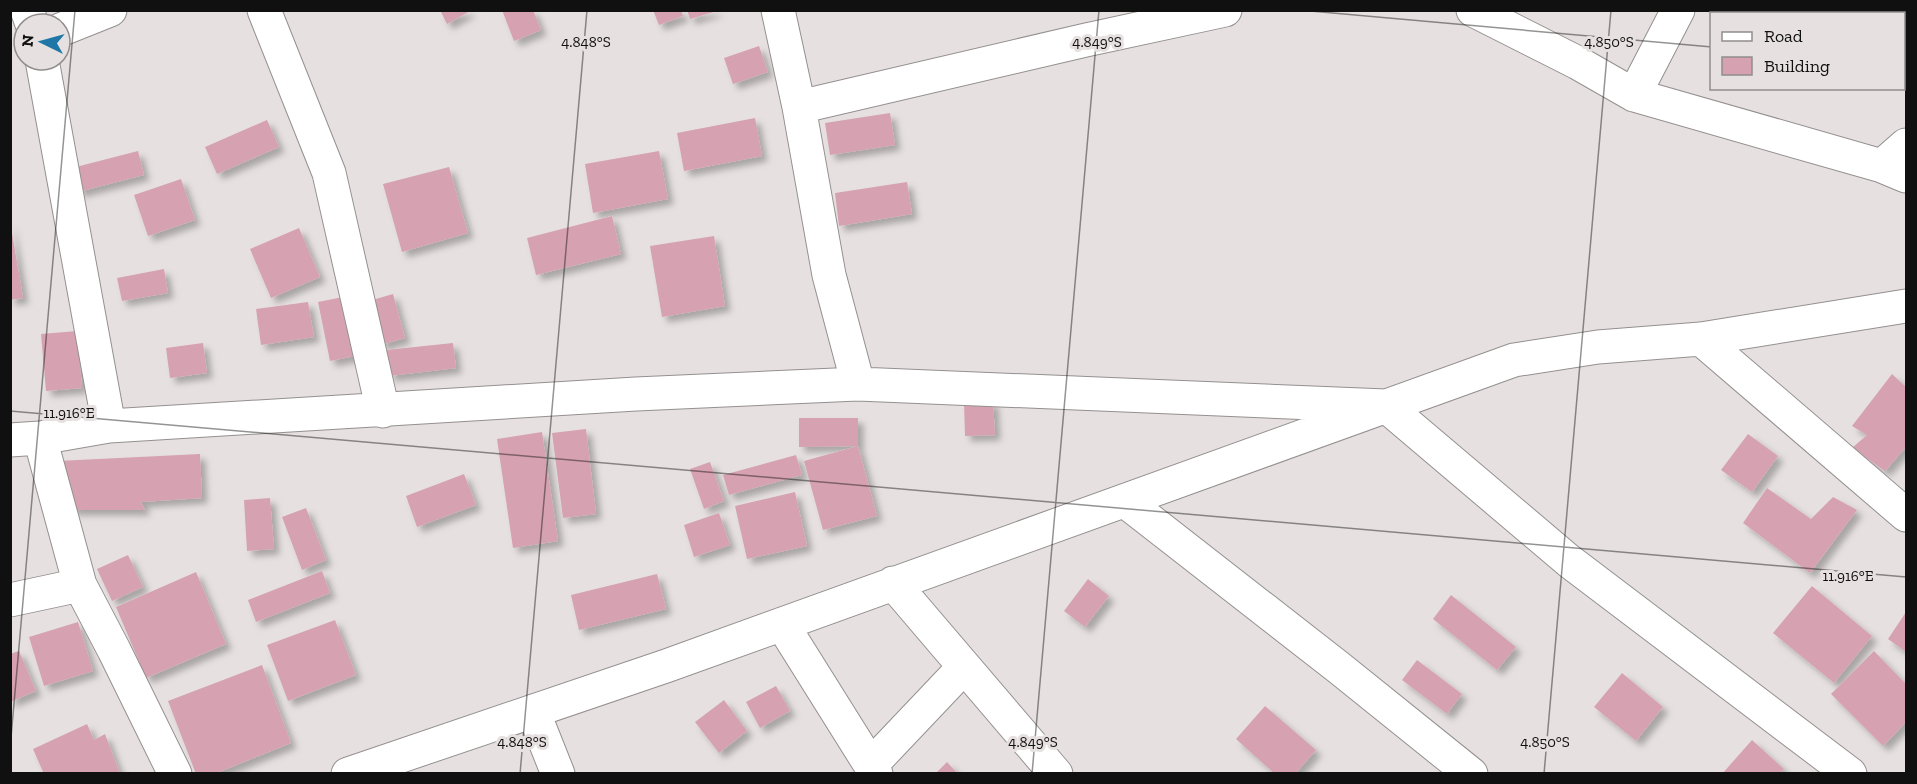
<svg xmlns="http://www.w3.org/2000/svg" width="1917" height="784" viewBox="0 0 1917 784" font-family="'Zilla Slab',serif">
	<defs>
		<filter id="shadow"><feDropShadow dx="5.5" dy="5.5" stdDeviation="3" flood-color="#0004"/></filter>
	</defs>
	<rect width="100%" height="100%" fill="#e6e1e0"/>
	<path fill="#d6a2b1" filter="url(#shadow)" d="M 440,10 L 472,10 L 447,24 Z
		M 502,10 L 533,10 L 541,30 L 514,41 Z
		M 653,10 L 681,10 L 683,16 L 659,25 Z
		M 687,10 L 717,10 L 717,11 L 690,19 Z
		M 759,46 L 768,72 L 733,84 L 724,58 Z
		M 890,113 L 895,145 L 830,155 L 825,123 Z
		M 755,118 L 762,156 L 684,171 L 677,133 Z
		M 267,120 L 279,147 L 217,174 L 205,147 Z
		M 138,151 L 144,175 L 78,192 L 72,168 Z
		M 659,151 L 668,199 L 593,213 L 585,164 Z
		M 449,167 L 468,233 L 402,252 L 383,184 Z
		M 181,179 L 195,220 L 148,236 L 134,195 Z
		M 907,182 L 912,214 L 839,226 L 835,193 Z
		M 612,216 L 621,254 L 536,275 L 527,238 Z
		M 10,221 L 23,298 L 10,300 Z
		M 299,228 L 320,277 L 271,298 L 250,249 Z
		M 714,236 L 725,306 L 662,317 L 650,246 Z
		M 164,269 L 168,293 L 122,301 L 117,278 Z
		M 393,294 L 405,338 L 381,345 L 369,301 Z
		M 348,296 L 360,355 L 330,361 L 318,302 Z
		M 308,302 L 314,337 L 261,345 L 256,309 Z
		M 77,331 L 82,388 L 46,391 L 41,334 Z
		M 203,343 L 207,373 L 170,378 L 166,348 Z
		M 453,343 L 456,368 L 389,376 L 386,350 Z
		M 1892,374 L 1906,387 L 1906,447 L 1885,471 L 1852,448 L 1867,435 L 1852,426 Z
		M 993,401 L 995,435 L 965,436 L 964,402 Z
		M 799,418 L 858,418 L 858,446 L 799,447 Z
		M 586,429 L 596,514 L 563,518 L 552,433 Z
		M 542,432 L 558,541 L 513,548 L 497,439 Z
		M 1748,434 L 1778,456 L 1752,492 L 1721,470 Z
		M 858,446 L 877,516 L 823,530 L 804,461 Z
		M 200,454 L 202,498 L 141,502 L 145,510 L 71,510 L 58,461 Z
		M 796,455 L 802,475 L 729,495 L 723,475 Z
		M 710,462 L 724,501 L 704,509 L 690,469 Z
		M 464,474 L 476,505 L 417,527 L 406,496 Z
		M 1767,488 L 1811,519 L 1833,497 L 1857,510 L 1810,573 L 1743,523 Z
		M 795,492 L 807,546 L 747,559 L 735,506 Z
		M 270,498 L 274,549 L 247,551 L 244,500 Z
		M 306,508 L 326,560 L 302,570 L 282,517 Z
		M 719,513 L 730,545 L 694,557 L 684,525 Z
		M 128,555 L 143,587 L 112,601 L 97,569 Z
		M 322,571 L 330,593 L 256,622 L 248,600 Z
		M 196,572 L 226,644 L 146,678 L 116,607 Z
		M 657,574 L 666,609 L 579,630 L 571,595 Z
		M 1088,579 L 1109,596 L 1085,627 L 1064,611 Z
		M 1812,586 L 1872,636 L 1834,683 L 1773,633 Z
		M 1451,595 L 1516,647 L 1497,670 L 1433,619 Z
		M 1906,612 L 1906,652 L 1888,639 Z
		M 335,620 L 356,675 L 288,701 L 267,645 Z
		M 78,622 L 93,671 L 44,686 L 29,637 Z
		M 19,651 L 36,691 L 10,702 L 10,654 Z
		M 1874,651 L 1906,684 L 1906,722 L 1883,746 L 1831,694 Z
		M 1417,660 L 1462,694 L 1447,714 L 1402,680 Z
		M 262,665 L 291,743 L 214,774 L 196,774 L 168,701 Z
		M 1622,673 L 1663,707 L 1636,741 L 1594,707 Z
		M 776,686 L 790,711 L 760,728 L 746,702 Z
		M 724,700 L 747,731 L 719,753 L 695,722 Z
		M 1265,706 L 1316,750 L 1295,774 L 1275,774 L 1236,739 Z
		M 87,724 L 94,740 L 105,734 L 120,774 L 44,774 L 33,749 Z
		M 1752,740 L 1784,769 L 1779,774 L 1722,774 Z
		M 947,762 L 958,774 L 935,774 Z"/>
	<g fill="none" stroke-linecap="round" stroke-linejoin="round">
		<defs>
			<path id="minor" d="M 27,10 L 32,24
				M 264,10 L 329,173 L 383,411
				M 778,10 L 799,107 L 829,275 L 858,384
				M 1473,10 L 1578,63 L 1634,95 L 1882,166 L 1906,176
				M 60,30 L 110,10
				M 42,60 L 109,426
				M 1634,95 L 1678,10
				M 799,107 L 1086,40 L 1225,10
				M 1882,166 L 1906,145
				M 1701,339 L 1906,515
				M 40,438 L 80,585 L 114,650 L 175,774
				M 10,440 L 40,438 L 109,426 L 636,394 L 858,384 L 1386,406 L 1569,561 L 1850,774
				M 1125,501 L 1338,667 L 1471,774
				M 893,583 L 1056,774
				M 10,600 L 80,585
				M 782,624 L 876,774
				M 533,711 L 558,774
				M 871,765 L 964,667
				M 348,774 L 666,666 L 1514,360 L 1598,347 L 1701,339 L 1906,306"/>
		</defs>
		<use href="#minor" stroke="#94908f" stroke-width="35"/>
		<use href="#minor" stroke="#fff" stroke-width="33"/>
	</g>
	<path fill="none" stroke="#111010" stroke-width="1.5" stroke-opacity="0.45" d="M 1299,10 L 1712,47M 1904,63 L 1906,64M 10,411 L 1906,577M 10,749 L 75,10M 520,774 L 587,10M 1032,774 L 1099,10M 1544,774 L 1611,10"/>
	<g font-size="15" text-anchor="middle" fill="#111010" stroke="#e6e1e0" stroke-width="6" stroke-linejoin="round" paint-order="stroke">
		<text x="586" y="47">4.848°S</text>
		<text x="1097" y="47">4.849°S</text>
		<text x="1609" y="47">4.850°S</text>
		<text x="69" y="418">11.916°E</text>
		<text x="1848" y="581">11.916°E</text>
		<text x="522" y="747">4.848°S</text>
		<text x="1033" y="747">4.849°S</text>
		<text x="1545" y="747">4.850°S</text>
	</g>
	<rect width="1917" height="784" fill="none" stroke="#111010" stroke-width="24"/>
	<rect x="1710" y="12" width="195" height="78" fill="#e6e1e0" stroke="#918d8d" stroke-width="1.5"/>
	<rect x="1722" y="32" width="30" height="9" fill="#ffffff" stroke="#918d8d" stroke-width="1.5"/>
	<text x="1764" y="42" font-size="18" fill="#111010">Road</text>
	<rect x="1722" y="57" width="30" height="18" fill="#d6a2b1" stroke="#918d8d" stroke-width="1.5"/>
	<text x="1764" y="72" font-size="18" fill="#111010">Building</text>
	<g transform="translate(42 42) rotate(275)"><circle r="28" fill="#e6e1e0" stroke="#918d8d" stroke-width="1.5"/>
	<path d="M0-4.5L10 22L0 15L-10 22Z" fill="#1e77a6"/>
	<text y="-9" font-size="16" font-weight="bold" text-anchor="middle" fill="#111010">N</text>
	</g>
</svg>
